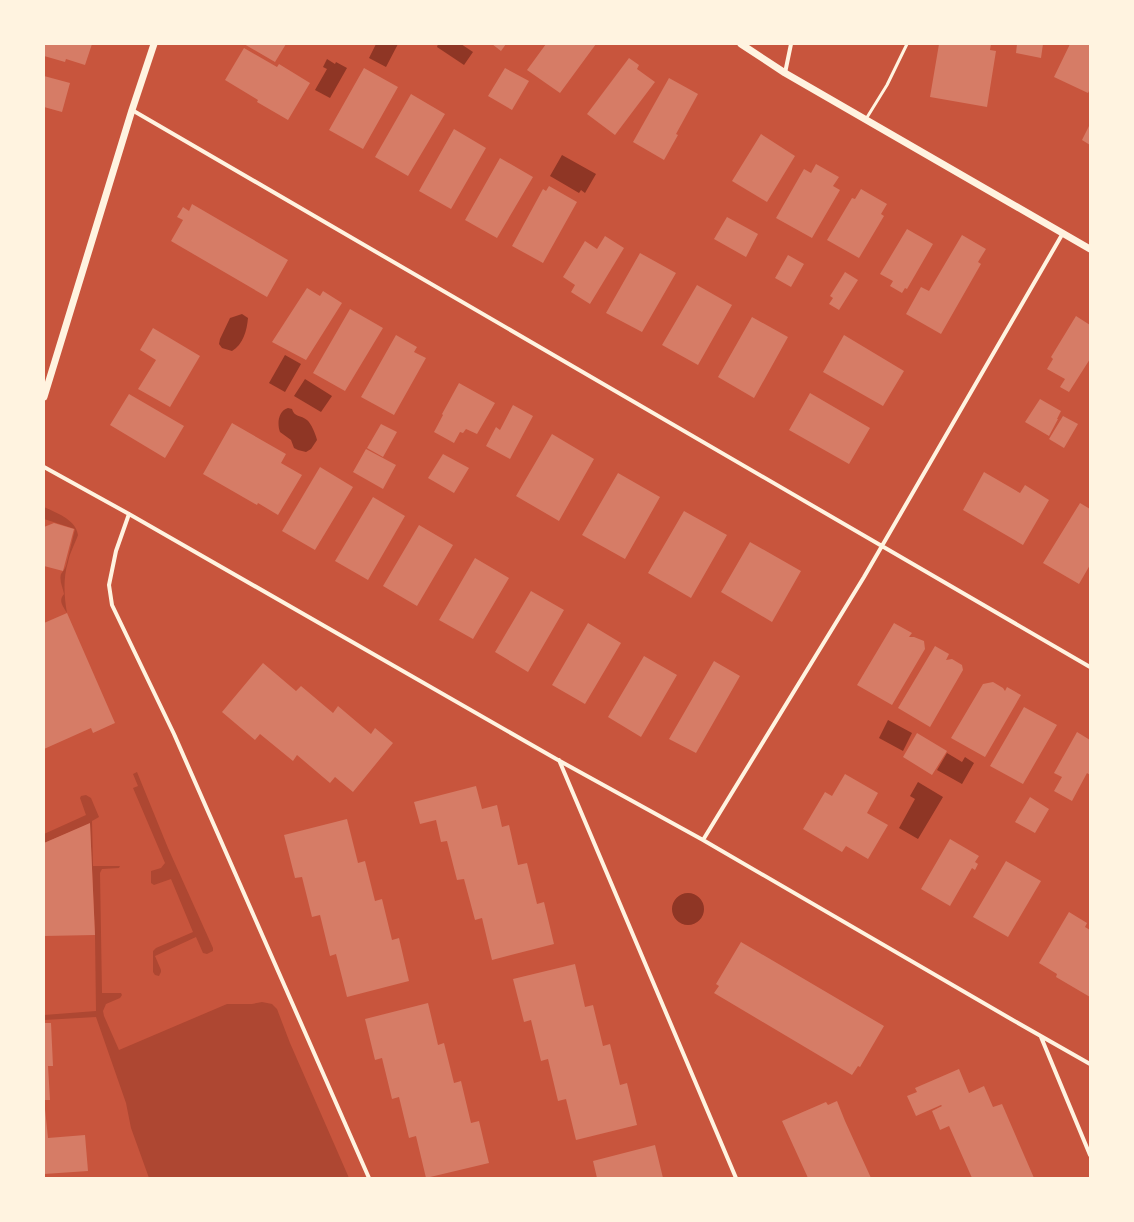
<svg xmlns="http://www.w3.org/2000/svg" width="1134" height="1222" viewBox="0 0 1134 1222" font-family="'Golos Text',sans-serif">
	<rect width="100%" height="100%" fill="#c8553d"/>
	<path fill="#ae4732" d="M 44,507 C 57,513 76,520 78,535 C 75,544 70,552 68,562 C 63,578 64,596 67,613 C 63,606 58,601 64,594 C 63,588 59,581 61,574 C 63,571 65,569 66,566 L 75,529 L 44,519 Z
		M 137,772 L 168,848 L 213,948 L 213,951 L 207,954 L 203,953 L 196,937 L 155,956 L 161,970 L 161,972 L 159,976 L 155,975 L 153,972 L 153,951 L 156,948 L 193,932 L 171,879 L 154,885 L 151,883 L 151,871 L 161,868 L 165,863 L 133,788 L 138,786 L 133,774 Z
		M 86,795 L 91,798 L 99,817 L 92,821 L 93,866 L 120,866 L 119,868 L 102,869 L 100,873 L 102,993 L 121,993 L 122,995 L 120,998 L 106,1004 L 103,1011 L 104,1016 L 119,1050 L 227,1004 L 252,1004 L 262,1002 L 272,1004 L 277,1009 L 290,1043 L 349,1178 L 149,1178 L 131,1128 L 126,1103 L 96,1017 L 44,1020 L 44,1015 L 96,1011 L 95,935 L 90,824 L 44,843 L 44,834 L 86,815 L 80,798 L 81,796 Z"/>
	<path fill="#8f3625" d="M 376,44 L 398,44 L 386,67 L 369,58 Z
		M 438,44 L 461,44 L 473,52 L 464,65 L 437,47 Z
		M 327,59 L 335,64 L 336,62 L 347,68 L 330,98 L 315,90 L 327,69 L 323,67 Z
		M 562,155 L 596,174 L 585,193 L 581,190 L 579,193 L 550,176 Z
		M 242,314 L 248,318 C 247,330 243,345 232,351 L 222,348 L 219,344 L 220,339 L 230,318 Z
		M 285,355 L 301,364 L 285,392 L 269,383 Z
		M 305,379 L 332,396 L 321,412 L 294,396 Z
		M 288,408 L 292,409 C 294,417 301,415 307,420 C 311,423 316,435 317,440 L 311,449 L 306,452 L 298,450 L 294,448 L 291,440 L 280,432 C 277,424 278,411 288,408 Z
		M 888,720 L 912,733 L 903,751 L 879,738 Z
		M 947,753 L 962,762 L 965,757 L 974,763 L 962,784 L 937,770 Z
		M 918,782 L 943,797 L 918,839 L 899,828 L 915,799 L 910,796 Z
		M672 909a16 16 0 1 1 32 0a16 16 0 1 1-32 0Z"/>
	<path fill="#d67c66" d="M 44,44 L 92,44 L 85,65 L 66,59 L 65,62 L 44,56 Z
		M 244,44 L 286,44 L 275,62 Z
		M 492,44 L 506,44 L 501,51 Z
		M 546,44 L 596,44 L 560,93 L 527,70 Z
		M 939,44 L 991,44 L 990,50 L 996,51 L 987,107 L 930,97 Z
		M 1017,44 L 1043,44 L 1041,58 L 1016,53 Z
		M 1070,44 L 1090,44 L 1090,89 L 1088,93 L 1054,77 Z
		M 244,48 L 277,67 L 279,64 L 310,83 L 288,120 L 257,102 L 258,100 L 225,80 Z
		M 629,58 L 639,65 L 637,69 L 655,82 L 615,135 L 587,114 Z
		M 364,68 L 398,87 L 363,149 L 329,130 Z
		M 505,68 L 529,81 L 512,110 L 488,96 Z
		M 44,76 L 70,83 L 62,112 L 44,107 Z
		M 669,78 L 698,94 L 676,134 L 678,135 L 664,160 L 633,142 Z
		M 411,94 L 445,114 L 408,176 L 375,157 Z
		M 1090,124 L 1090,145 L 1082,140 Z
		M 454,129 L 486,148 L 451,209 L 419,191 Z
		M 761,134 L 795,156 L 767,202 L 732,181 Z
		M 500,158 L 533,177 L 497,238 L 465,220 Z
		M 816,164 L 839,177 L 833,186 L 840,190 L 812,238 L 776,218 L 804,169 L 811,173 Z
		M 549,186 L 577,202 L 543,263 L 512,246 L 543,189 L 546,191 Z
		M 861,189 L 887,204 L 881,214 L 884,216 L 859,258 L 827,240 L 852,198 L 855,199 Z
		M 192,204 L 288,260 L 267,297 L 171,241 L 183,220 L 177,217 L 183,207 L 189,211 Z
		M 727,217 L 758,234 L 746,257 L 714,239 Z
		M 907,229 L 933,244 L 907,289 L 905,288 L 902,293 L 890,286 L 893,281 L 880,274 Z
		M 962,235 L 986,249 L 978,262 L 981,264 L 941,334 L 906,314 L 921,287 L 929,291 Z
		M 605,236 L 624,248 L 590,304 L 571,292 L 575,285 L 563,277 L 585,241 L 597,249 Z
		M 640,253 L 676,273 L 642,332 L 606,313 Z
		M 788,255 L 804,264 L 791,287 L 775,278 Z
		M 845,272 L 858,280 L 839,310 L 829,304 L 833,298 L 830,296 Z
		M 697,285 L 732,305 L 698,365 L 662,345 Z
		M 307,288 L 320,296 L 323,291 L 342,303 L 306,360 L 272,342 Z
		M 350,309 L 383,328 L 345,391 L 313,373 Z
		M 1076,316 L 1090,325 L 1090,359 L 1069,392 L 1060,387 L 1065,379 L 1047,369 L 1053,359 L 1051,357 Z
		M 752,317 L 788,337 L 754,398 L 718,377 Z
		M 153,328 L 200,356 L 170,407 L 138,389 L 156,360 L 140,350 Z
		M 396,335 L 417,347 L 414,352 L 426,358 L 394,415 L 361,397 Z
		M 844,335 L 904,371 L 883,406 L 823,372 Z
		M 459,383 L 495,403 L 477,434 L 466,429 L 463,433 L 460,432 L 454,443 L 434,432 L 443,415 L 442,414 Z
		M 810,393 L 870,428 L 849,464 L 789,430 Z
		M 129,394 L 184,426 L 165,458 L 110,425 Z
		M 1040,399 L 1061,411 L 1057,419 L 1058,419 L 1049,436 L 1025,422 Z
		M 513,405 L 533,416 L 510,459 L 486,446 L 496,427 L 500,430 Z
		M 1063,416 L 1078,424 L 1064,448 L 1049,439 Z
		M 232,423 L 286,454 L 281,463 L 302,475 L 278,515 L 258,503 L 257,505 L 203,474 Z
		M 381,424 L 397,432 L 383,457 L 367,448 Z
		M 552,434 L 594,459 L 559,521 L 516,496 Z
		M 366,449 L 396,465 L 383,489 L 353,472 Z
		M 443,454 L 469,468 L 454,493 L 428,478 Z
		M 320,467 L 353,487 L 315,550 L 282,531 Z
		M 984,472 L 1020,493 L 1025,485 L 1049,500 L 1023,545 L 963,510 Z
		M 618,473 L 660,497 L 625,559 L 582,535 Z
		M 373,497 L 405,516 L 368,580 L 335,561 Z
		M 1080,503 L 1090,509 L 1090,565 L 1079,584 L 1043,563 Z
		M 684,511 L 727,535 L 691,598 L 648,573 Z
		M 54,523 L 74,529 L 63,571 L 44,566 L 44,527 Z
		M 419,525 L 453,545 L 417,606 L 383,586 Z
		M 750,542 L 801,571 L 772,622 L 721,592 Z
		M 475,558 L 509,578 L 473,639 L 439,620 Z
		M 531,591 L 564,610 L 528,672 L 495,652 Z
		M 67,613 L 115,723 L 93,733 L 91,728 L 44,749 L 44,623 Z
		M 588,623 L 621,643 L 585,704 L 552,685 Z
		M 894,623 L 912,633 L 909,637 L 914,637 L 924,641 L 925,649 L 892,705 L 857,685 Z
		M 935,646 L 949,654 L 946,660 L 952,659 L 962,665 L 963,670 L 930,727 L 898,708 Z
		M 644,656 L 677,675 L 641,737 L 608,717 Z
		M 714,661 L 740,676 L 696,753 L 669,739 Z
		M 263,663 L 296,691 L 301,686 L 333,713 L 338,706 L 371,734 L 375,728 L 393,743 L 353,792 L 335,777 L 330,783 L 297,755 L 293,761 L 260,734 L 255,740 L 222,712 Z
		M 993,682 L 1003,688 L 1005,691 L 1007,687 L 1021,695 L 985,757 L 951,738 L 983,684 Z
		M 1024,707 L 1057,725 L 1023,784 L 990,766 Z
		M 1077,732 L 1090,740 L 1090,775 L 1087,773 L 1072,801 L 1054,791 L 1062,777 L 1054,773 Z
		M 917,733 L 947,751 L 932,775 L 903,757 Z
		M 845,774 L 878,793 L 867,813 L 888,825 L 868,859 L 846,846 L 842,852 L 803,829 L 825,792 L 832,796 Z
		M 476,786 L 482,809 L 497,805 L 502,827 L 509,825 L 518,865 L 527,863 L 537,904 L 544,902 L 554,944 L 492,960 L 482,918 L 475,920 L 464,879 L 457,880 L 447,841 L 441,842 L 436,820 L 420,824 L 414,802 Z
		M 1030,797 L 1049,809 L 1035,833 L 1015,822 Z
		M 347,819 L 358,863 L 365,861 L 375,901 L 382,899 L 392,940 L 399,938 L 409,981 L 347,997 L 336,954 L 330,956 L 320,915 L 312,917 L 302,877 L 295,878 L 284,835 Z
		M 90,823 L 95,935 L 44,936 L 44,843 Z
		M 950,839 L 979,856 L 975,862 L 978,864 L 975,870 L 972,868 L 950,906 L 921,889 Z
		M 1006,861 L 1041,881 L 1008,937 L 973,917 Z
		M 1069,912 L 1087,923 L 1085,927 L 1090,930 L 1090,997 L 1056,977 L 1057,974 L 1039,963 Z
		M 741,942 L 884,1026 L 860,1067 L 858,1066 L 852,1075 L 714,993 L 719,986 L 716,984 Z
		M 575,964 L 585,1007 L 593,1005 L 603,1046 L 610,1044 L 620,1085 L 627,1083 L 637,1125 L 576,1140 L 566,1099 L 558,1101 L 548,1059 L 541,1061 L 531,1020 L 524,1022 L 513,979 Z
		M 428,1003 L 438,1045 L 444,1043 L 454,1083 L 461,1081 L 471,1123 L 479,1121 L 489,1163 L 426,1178 L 416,1136 L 409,1138 L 399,1097 L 392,1099 L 382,1058 L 375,1060 L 365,1019 Z
		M 44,1023 L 51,1023 L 53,1066 L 48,1066 L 50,1100 L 44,1100 Z
		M 959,1069 L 969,1093 L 984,1086 L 993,1107 L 1002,1104 L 1034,1178 L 972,1178 L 949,1126 L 940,1130 L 932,1111 L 942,1106 L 941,1105 L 916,1116 L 907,1096 L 917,1092 L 915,1088 Z
		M 837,1101 L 845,1121 L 871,1178 L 808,1178 L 782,1121 L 826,1102 L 828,1105 Z
		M 44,1109 L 45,1109 L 48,1138 L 85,1135 L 88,1171 L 44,1174 Z
		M 655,1145 L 663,1178 L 597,1178 L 593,1161 Z"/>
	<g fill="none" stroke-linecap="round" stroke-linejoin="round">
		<path stroke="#fff3e0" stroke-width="3" d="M 866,119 L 887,85 L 907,44"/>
		<path stroke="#fff3e0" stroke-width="4" d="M 785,73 L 791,44
			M 132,110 L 1090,667
			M 44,467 L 129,514 L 558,760 L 703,840 L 1011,1019 L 1090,1064
			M 129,514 L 116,551 L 109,585 L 112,605 L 174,734 L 369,1178
			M 559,760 L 736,1178
			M 703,840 L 864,577 L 1063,233
			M 1041,1037 L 1090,1155"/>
		<path stroke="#fff3e0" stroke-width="7" d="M 741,44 L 785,73 L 1090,249
			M 44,397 L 132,110 L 154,44"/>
	</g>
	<rect width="1134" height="1222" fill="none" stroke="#fff3e0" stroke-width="90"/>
</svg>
